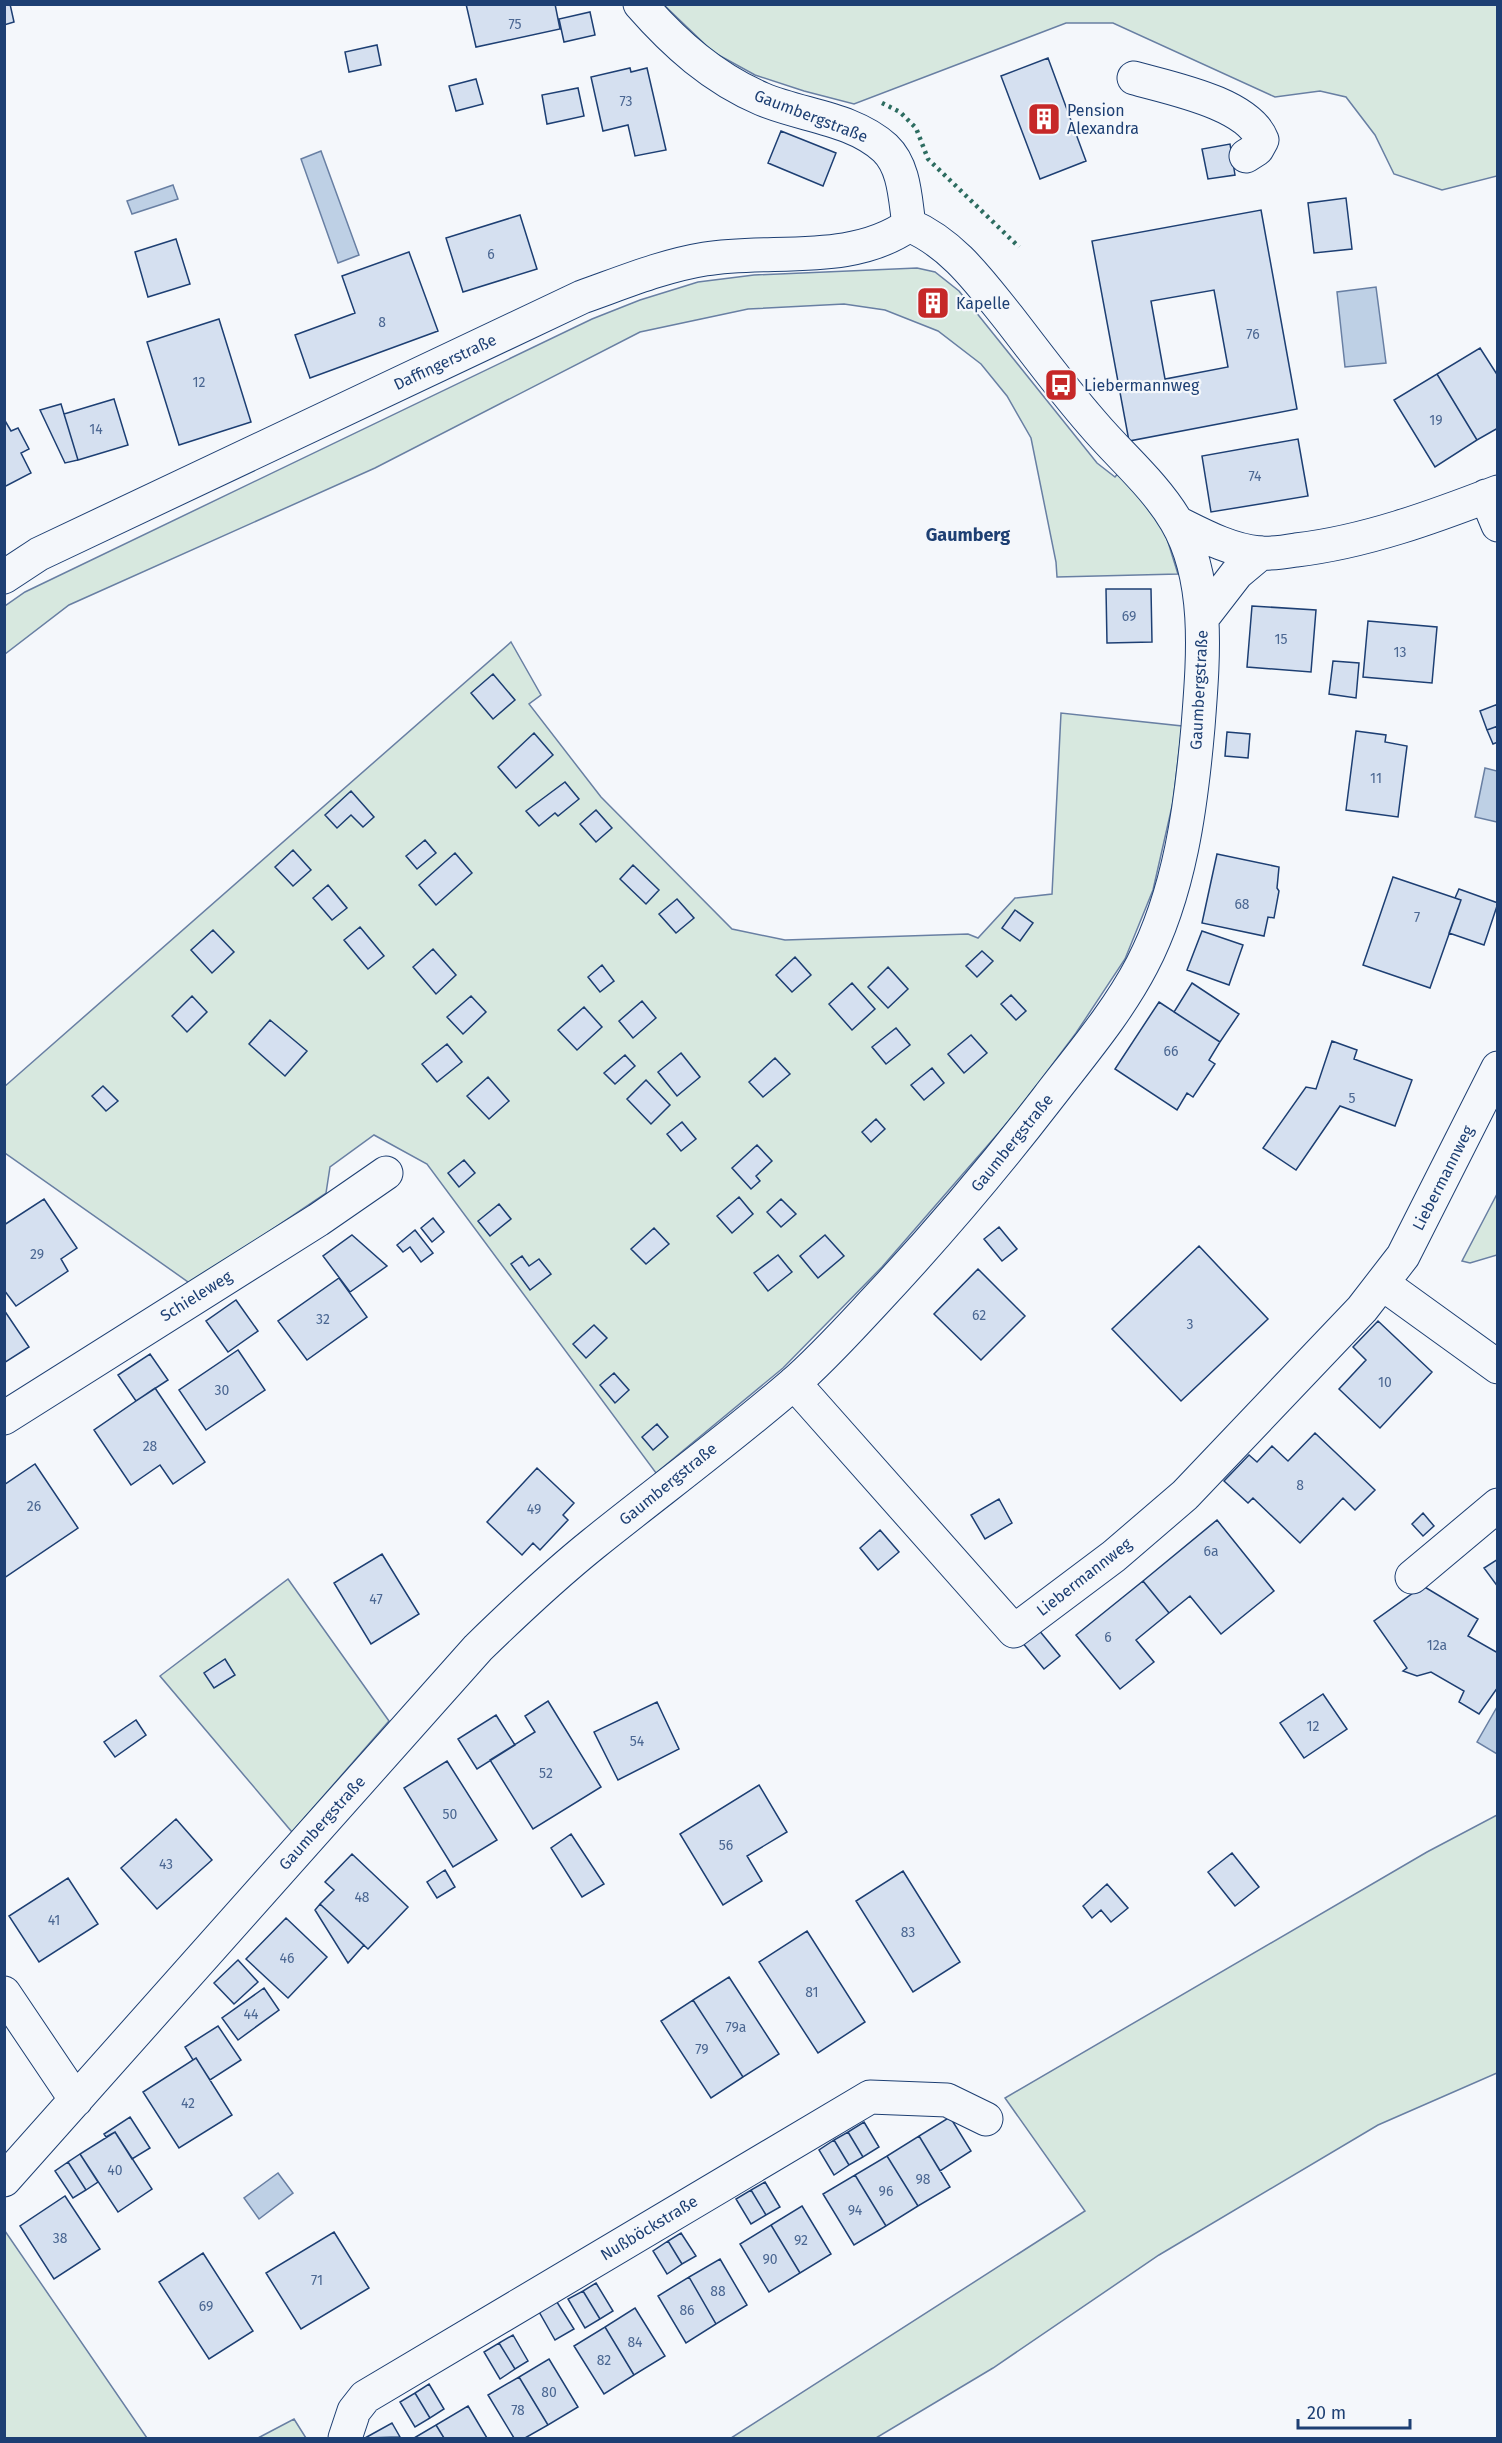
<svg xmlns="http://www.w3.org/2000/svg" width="1502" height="2443" viewBox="0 0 1502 2443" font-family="'Fira Sans',sans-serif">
	<rect width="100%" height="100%" fill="#f4f7fb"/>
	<path fill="#d7e8df" stroke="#687fa3" stroke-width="1.5" d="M 664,5 L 1497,5 L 1497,176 L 1442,190 L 1394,174 L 1375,135 L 1346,97 L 1320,91 L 1275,97 L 1113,23 L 1066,23 L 854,104 L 804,91 L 755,75 L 713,52 Z
		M 917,268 L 935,272 L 959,291 L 1097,463 L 1115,477 L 1120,471 L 1163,526 L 1178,574 L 1057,577 L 1056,562 L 1031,438 L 1007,396 L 981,364 L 938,331 L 885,310 L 844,304 L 748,309 L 640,332 L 375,468 L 69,605 L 5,654 L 5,606 L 25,592 L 592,319 L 640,300 L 698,282 L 754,275 Z
		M 511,642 L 541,695 L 529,704 L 601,797 L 732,929 L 785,940 L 968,934 L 978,938 L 1015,898 L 1052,894 L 1061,713 L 1182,726 L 1173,802 L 1153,890 L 1125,959 L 1076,1033 L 1015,1114 L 882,1267 L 783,1368 L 656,1473 L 427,1164 L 374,1135 L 330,1167 L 326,1193 L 191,1284 L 5,1153 L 4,1087 Z
		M 1497,1194 L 1497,1255 L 1470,1263 L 1462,1261 Z
		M 288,1579 L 389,1721 L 292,1832 L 160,1676 Z
		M 1497,1815 L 1497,2073 L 1378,2125 L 1159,2255 L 993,2368 L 876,2438 L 731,2438 L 1085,2211 L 1005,2098 L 1427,1852 Z
		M 4,2231 L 5,2231 L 147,2438 L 5,2438 Z
		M 294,2419 L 306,2438 L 258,2438 Z"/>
	<path fill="#bed0e5" stroke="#687fa3" stroke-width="1.5" d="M 321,151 L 359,255 L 338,263 L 301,159 Z
		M 173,185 L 178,199 L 132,214 L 127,201 Z
		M 1376,287 L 1386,363 L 1345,367 L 1337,292 Z
		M 1485,768 L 1497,771 L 1497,822 L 1475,817 Z
		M 1497,1707 L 1497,1754 L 1477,1742 Z
		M 278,2173 L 293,2193 L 259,2219 L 244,2198 Z"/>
	<path fill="#d5e0f0" stroke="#1d3f73" stroke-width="1.5" fill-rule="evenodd" d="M 4,4 L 10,4 L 14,22 L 4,25 Z
		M 466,4 L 555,4 L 560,29 L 476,47 Z
		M 590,12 L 595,35 L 564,42 L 559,19 Z
		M 377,45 L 381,65 L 349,72 L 345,52 Z
		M 1048,58 L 1086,161 L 1040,179 L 1001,76 Z
		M 630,68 L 631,72 L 647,68 L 666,150 L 635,156 L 628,125 L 603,131 L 591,77 Z
		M 476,79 L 483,104 L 456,111 L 449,86 Z
		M 578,88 L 584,116 L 547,124 L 542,95 Z
		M 781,131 L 836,153 L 823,186 L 768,163 Z
		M 1230,144 L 1235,175 L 1208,179 L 1202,149 Z
		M 1346,198 L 1352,249 L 1314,253 L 1308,203 Z
		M 1261,210 L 1297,409 L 1129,441 L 1092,241 ZM 1214,290 L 1228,367 L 1165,379 L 1151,301 Z
		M 520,215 L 537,269 L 463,292 L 446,238 Z
		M 176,239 L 190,284 L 148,297 L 135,252 Z
		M 409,252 L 438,331 L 310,378 L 295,335 L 355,313 L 342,276 Z
		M 932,289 L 945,297 L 934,316 L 921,308 Z
		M 219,319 L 251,422 L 179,445 L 147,342 Z
		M 1480,348 L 1498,376 L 1498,428 L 1477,440 L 1437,374 Z
		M 1437,374 L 1477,440 L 1435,467 L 1394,400 Z
		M 114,399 L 128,445 L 78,460 L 64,414 Z
		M 61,404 L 78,460 L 65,463 L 40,410 Z
		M 4,419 L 11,431 L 18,428 L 29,449 L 21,453 L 31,473 L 4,487 Z
		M 1298,439 L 1308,496 L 1211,512 L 1202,456 Z
		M 1106,589 L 1151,589 L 1152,642 L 1107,643 Z
		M 1252,606 L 1316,610 L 1311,672 L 1247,667 Z
		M 1368,621 L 1437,627 L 1432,683 L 1363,677 Z
		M 1333,661 L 1359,663 L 1356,698 L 1329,694 Z
		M 493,674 L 515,700 L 493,719 L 471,693 Z
		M 1498,704 L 1498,726 L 1487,730 L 1480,711 Z
		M 1498,726 L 1498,742 L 1493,744 L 1487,730 Z
		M 1356,731 L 1386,735 L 1385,742 L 1407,746 L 1398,817 L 1346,810 Z
		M 1227,732 L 1250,734 L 1248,758 L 1225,756 Z
		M 534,733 L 553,755 L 516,788 L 498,767 Z
		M 565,782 L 579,799 L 558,816 L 555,813 L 539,826 L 526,811 Z
		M 351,791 L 374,817 L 363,827 L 351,815 L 337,828 L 325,815 Z
		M 596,810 L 612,828 L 596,842 L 580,824 Z
		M 425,840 L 436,853 L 417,869 L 406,856 Z
		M 293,850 L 311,870 L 293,886 L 275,867 Z
		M 455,853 L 472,873 L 436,905 L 419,885 Z
		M 1217,854 L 1279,867 L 1277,888 L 1279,891 L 1274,918 L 1268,917 L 1264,936 L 1202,923 Z
		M 633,865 L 659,890 L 646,904 L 620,879 Z
		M 1393,877 L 1461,900 L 1430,988 L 1363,965 Z
		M 328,885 L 347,908 L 332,920 L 313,898 Z
		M 1459,889 L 1498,903 L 1484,945 L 1449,933 L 1461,900 L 1455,898 Z
		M 677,899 L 694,918 L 676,933 L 659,914 Z
		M 1015,910 L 1033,923 L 1020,941 L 1002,928 Z
		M 360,927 L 384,956 L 368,969 L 344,940 Z
		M 213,930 L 234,952 L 212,973 L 191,950 Z
		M 1202,931 L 1243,945 L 1229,985 L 1187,970 Z
		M 433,949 L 456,975 L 436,994 L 413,967 Z
		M 982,951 L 993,961 L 977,977 L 966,966 Z
		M 795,957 L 811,975 L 792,992 L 776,975 Z
		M 602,965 L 614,981 L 600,992 L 588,977 Z
		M 888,967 L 908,989 L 888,1008 L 868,987 Z
		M 852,983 L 875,1009 L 852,1030 L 829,1004 Z
		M 1192,983 L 1239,1014 L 1220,1042 L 1174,1012 Z
		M 1011,995 L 1026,1011 L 1016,1020 L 1001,1004 Z
		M 192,996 L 207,1012 L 187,1032 L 172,1016 Z
		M 471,996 L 486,1012 L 463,1034 L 447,1017 Z
		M 642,1001 L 656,1018 L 633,1038 L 619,1021 Z
		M 1159,1002 L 1220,1042 L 1209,1060 L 1215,1064 L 1193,1097 L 1187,1093 L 1177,1110 L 1115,1069 Z
		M 584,1007 L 602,1027 L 577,1050 L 558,1030 Z
		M 270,1020 L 307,1051 L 285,1076 L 249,1044 Z
		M 896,1028 L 910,1045 L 886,1064 L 872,1047 Z
		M 971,1035 L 987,1053 L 964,1073 L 948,1054 Z
		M 1332,1041 L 1357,1050 L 1354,1059 L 1412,1080 L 1395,1126 L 1340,1106 L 1296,1170 L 1263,1148 L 1306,1087 L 1316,1089 Z
		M 447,1044 L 462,1062 L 437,1082 L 422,1064 Z
		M 681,1053 L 700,1077 L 677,1096 L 658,1072 Z
		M 625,1055 L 635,1066 L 615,1084 L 604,1073 Z
		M 775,1058 L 790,1074 L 763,1097 L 749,1082 Z
		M 932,1068 L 944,1083 L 924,1100 L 911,1085 Z
		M 488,1077 L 509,1101 L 489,1119 L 467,1096 Z
		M 646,1080 L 670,1105 L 651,1124 L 627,1099 Z
		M 103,1086 L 118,1101 L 106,1111 L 92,1096 Z
		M 876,1119 L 885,1129 L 871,1142 L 862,1132 Z
		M 682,1122 L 696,1139 L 681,1151 L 667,1134 Z
		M 757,1145 L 772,1161 L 756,1176 L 760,1181 L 751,1189 L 732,1168 Z
		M 464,1160 L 475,1173 L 459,1187 L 448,1173 Z
		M 739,1197 L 753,1214 L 732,1233 L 717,1216 Z
		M 44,1199 L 77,1248 L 61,1259 L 68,1271 L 16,1306 L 4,1290 L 4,1225 Z
		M 781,1199 L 796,1214 L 781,1227 L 767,1212 Z
		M 499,1204 L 511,1219 L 490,1236 L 478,1221 Z
		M 433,1218 L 444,1232 L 432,1242 L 421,1228 Z
		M 999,1227 L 1017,1249 L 1002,1261 L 984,1239 Z
		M 654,1228 L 669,1244 L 646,1264 L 631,1249 Z
		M 415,1230 L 433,1253 L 421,1262 L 410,1247 L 403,1252 L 397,1245 Z
		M 352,1235 L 387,1266 L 350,1292 L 323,1256 Z
		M 825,1235 L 844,1256 L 818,1278 L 800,1256 Z
		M 1199,1246 L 1268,1319 L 1181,1401 L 1112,1329 Z
		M 778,1255 L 792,1272 L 768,1291 L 754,1273 Z
		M 522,1256 L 529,1266 L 539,1259 L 551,1274 L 530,1290 L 511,1264 Z
		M 978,1269 L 1025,1316 L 981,1360 L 934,1314 Z
		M 339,1278 L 367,1317 L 307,1360 L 278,1321 Z
		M 236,1300 L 258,1331 L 228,1352 L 206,1321 Z
		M 4,1310 L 29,1347 L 4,1363 Z
		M 1378,1321 L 1432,1372 L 1380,1428 L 1339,1389 L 1366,1360 L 1353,1347 Z
		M 594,1325 L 607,1338 L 586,1358 L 573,1344 Z
		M 238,1350 L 265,1390 L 206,1430 L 179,1390 Z
		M 150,1354 L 168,1380 L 136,1401 L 118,1375 Z
		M 614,1373 L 629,1390 L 615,1403 L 600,1385 Z
		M 155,1388 L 205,1462 L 173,1484 L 160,1465 L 131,1485 L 94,1430 Z
		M 657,1424 L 668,1437 L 653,1450 L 642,1437 Z
		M 1315,1433 L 1375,1490 L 1355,1510 L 1343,1498 L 1300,1543 L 1253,1498 L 1248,1503 L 1224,1481 L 1249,1455 L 1257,1462 L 1272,1446 L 1288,1461 Z
		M 35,1464 L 78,1528 L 4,1578 L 4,1485 Z
		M 537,1468 L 574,1503 L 563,1515 L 568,1520 L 540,1550 L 533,1543 L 522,1555 L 487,1522 Z
		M 999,1499 L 1012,1523 L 985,1539 L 971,1515 Z
		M 1423,1513 L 1434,1526 L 1423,1536 L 1412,1524 Z
		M 1217,1520 L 1274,1591 L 1221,1634 L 1190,1596 L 1169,1613 L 1143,1581 Z
		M 880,1530 L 899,1552 L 878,1570 L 860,1548 Z
		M 382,1554 L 419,1614 L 371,1644 L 334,1583 Z
		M 1498,1559 L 1498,1587 L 1484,1568 Z
		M 1143,1581 L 1169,1613 L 1136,1640 L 1154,1662 L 1120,1689 L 1076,1635 Z
		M 1423,1586 L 1478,1619 L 1468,1636 L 1498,1653 L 1498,1687 L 1479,1714 L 1459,1702 L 1464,1691 L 1431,1672 L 1417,1676 L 1403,1671 L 1407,1668 L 1374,1621 Z
		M 1038,1629 L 1060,1656 L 1044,1669 L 1022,1642 Z
		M 225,1659 L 235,1675 L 214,1688 L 204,1673 Z
		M 1323,1694 L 1347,1729 L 1304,1758 L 1280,1723 Z
		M 548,1701 L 601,1787 L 533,1829 L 490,1760 L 535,1732 L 525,1716 Z
		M 657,1702 L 679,1749 L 618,1780 L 594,1732 Z
		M 496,1715 L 515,1745 L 477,1769 L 458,1739 Z
		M 136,1720 L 146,1735 L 115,1757 L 104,1742 Z
		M 447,1761 L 497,1840 L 453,1867 L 404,1788 Z
		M 759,1785 L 787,1832 L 747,1856 L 762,1881 L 723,1905 L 680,1834 Z
		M 176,1819 L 212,1860 L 157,1909 L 121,1868 Z
		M 571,1834 L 604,1884 L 582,1897 L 551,1848 Z
		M 1232,1853 L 1259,1887 L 1235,1906 L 1208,1872 Z
		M 352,1854 L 408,1907 L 368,1949 L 320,1904 L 334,1890 L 325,1882 Z
		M 445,1870 L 455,1887 L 437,1898 L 427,1882 Z
		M 903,1871 L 960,1962 L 913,1992 L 856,1901 Z
		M 68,1878 L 98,1924 L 39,1962 L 9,1916 Z
		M 1107,1884 L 1128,1908 L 1111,1922 L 1101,1910 L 1092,1918 L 1083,1906 Z
		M 320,1904 L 364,1945 L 348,1963 L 315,1910 Z
		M 286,1918 L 327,1957 L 288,1998 L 246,1959 Z
		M 807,1931 L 865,2022 L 818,2053 L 759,1962 Z
		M 238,1960 L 258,1982 L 234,2004 L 214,1983 Z
		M 729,1977 L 779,2054 L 743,2077 L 693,2000 Z
		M 264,1988 L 279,2010 L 238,2040 L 222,2018 Z
		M 693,2000 L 743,2077 L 711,2098 L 661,2021 Z
		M 218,2026 L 241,2060 L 210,2080 L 196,2058 L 193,2060 L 185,2047 Z
		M 196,2058 L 232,2115 L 179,2148 L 143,2092 Z
		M 130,2117 L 150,2148 L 132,2159 L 115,2132 L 106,2137 L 104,2134 Z
		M 950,2117 L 971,2151 L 940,2171 L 919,2136 Z
		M 864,2122 L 879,2147 L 863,2157 L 848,2132 Z
		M 115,2132 L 152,2189 L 118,2212 L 80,2154 Z
		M 848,2132 L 863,2157 L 849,2165 L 834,2140 Z
		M 919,2136 L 950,2187 L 918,2206 L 887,2156 Z
		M 834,2140 L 849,2165 L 834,2175 L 819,2150 Z
		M 80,2154 L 98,2182 L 86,2190 L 68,2162 Z
		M 887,2156 L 918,2206 L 886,2226 L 855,2175 Z
		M 68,2162 L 86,2190 L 73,2198 L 55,2171 Z
		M 855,2175 L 886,2226 L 854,2245 L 823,2194 Z
		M 765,2182 L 780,2207 L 766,2215 L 751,2190 Z
		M 751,2190 L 766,2215 L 751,2224 L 736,2199 Z
		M 65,2196 L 100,2249 L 54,2279 L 20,2226 Z
		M 802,2206 L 831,2254 L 800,2273 L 771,2225 Z
		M 771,2225 L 800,2273 L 769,2292 L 740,2244 Z
		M 334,2232 L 369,2288 L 301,2329 L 266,2273 Z
		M 681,2233 L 696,2256 L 682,2264 L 668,2241 Z
		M 668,2241 L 682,2264 L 667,2274 L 653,2251 Z
		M 203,2253 L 253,2331 L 209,2359 L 159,2282 Z
		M 720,2259 L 747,2305 L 716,2324 L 689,2277 Z
		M 689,2277 L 716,2324 L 686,2343 L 658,2296 Z
		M 596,2283 L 613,2311 L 600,2319 L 583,2291 Z
		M 583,2291 L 600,2319 L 585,2328 L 568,2299 Z
		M 555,2299 L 574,2329 L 555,2340 L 538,2310 Z
		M 635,2308 L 665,2356 L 634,2375 L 605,2327 Z
		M 605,2327 L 634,2375 L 604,2394 L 574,2346 Z
		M 513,2335 L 528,2361 L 515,2369 L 499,2343 Z
		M 499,2343 L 515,2369 L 500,2379 L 484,2352 Z
		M 549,2359 L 578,2407 L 548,2425 L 519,2377 Z
		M 519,2377 L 548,2425 L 525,2438 L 514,2438 L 488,2395 Z
		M 429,2384 L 444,2409 L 430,2418 L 415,2393 Z
		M 415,2393 L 430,2418 L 415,2427 L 400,2402 Z
		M 468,2406 L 487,2438 L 444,2438 L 436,2425 Z
		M 392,2423 L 400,2437 L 365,2438 Z
		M 436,2425 L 444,2438 L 414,2438 Z"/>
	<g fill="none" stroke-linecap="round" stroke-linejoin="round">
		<defs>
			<path id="minor" d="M 640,4 C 675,44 713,78 762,99 C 802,116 852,118 885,148 C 905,167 905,199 909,225
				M 1134,78 C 1169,88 1248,103 1262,140 L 1257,149 L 1246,156
				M 1486,496 L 1498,525
				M 1178,523 C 1204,536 1230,550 1259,553 C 1271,554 1284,552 1296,550 C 1365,542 1433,517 1498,492
				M 4,577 L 39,554 L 582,297 C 622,283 662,266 705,259 C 772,248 851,266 909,225
				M 1203,617 L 1237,573 L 1261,553
				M 1383,1284 L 1498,1367
				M 794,1383 L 1014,1631 L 1114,1556 L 1185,1495 L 1362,1309 L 1403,1256 L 1498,1068
				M 4,1418 L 318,1220 L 386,1173
				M 1412,1577 L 1498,1505
				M 4,1993 L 76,2100
				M 4,2180 L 478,1648 C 515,1612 552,1577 593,1544 C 659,1491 728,1440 792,1385 C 822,1359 849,1329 876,1300 C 936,1236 993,1169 1047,1099 C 1080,1056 1117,1013 1142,965 C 1180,892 1191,807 1198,727 C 1203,661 1211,580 1176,521 C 1154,484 1121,457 1093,424 C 1063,390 1036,353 1008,317 C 979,281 953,244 909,225
				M 345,2438 L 354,2411 L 365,2397 L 870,2097 L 947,2100 L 986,2119"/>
		</defs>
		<use href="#minor" stroke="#1d3f73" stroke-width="35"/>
		<use href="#minor" stroke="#f4f7fb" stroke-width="33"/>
		<path stroke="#2c6c60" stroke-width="4.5" stroke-dasharray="3 4.5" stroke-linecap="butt" d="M 882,103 L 900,112 L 916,128 L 928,159 L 1019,247"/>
	</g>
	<defs>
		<symbol id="building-square" viewBox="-11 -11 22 22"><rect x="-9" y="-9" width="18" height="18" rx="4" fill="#c62828" stroke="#f4f7fb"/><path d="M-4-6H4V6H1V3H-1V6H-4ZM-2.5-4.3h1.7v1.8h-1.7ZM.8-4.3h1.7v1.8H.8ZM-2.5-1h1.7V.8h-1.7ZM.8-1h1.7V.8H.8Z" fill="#fff"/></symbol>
		<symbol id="bus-square" viewBox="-11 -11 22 22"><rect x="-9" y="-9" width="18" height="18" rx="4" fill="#c62828" stroke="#f4f7fb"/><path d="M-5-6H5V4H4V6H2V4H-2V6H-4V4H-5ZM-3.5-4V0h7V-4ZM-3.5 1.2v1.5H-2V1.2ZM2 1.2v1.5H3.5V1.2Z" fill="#fff"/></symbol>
	</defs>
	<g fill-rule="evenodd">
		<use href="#building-square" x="1025" y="100" width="38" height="38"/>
		<use href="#building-square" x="914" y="284" width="38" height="38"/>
		<use href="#bus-square" x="1042" y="366" width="38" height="38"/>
	</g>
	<g text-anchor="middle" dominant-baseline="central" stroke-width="4.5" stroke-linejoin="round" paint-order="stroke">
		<g font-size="14" fill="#4b6792">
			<text x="515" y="24">75</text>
			<text x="626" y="101">73</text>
			<text x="491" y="254">6</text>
			<text x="382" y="322">8</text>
			<text x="1253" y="334">76</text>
			<text x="199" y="382">12</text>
			<text x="1436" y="420">19</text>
			<text x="96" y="429">14</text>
			<text x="1255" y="476">74</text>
			<text x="1129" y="616">69</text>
			<text x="1281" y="639">15</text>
			<text x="1400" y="652">13</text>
			<text x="1376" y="778">11</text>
			<text x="1242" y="904">68</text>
			<text x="1417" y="917">7</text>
			<text x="1171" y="1051">66</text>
			<text x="1352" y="1098">5</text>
			<text x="37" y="1254">29</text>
			<text x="979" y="1315">62</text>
			<text x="323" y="1319">32</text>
			<text x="1190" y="1324">3</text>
			<text x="1385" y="1382">10</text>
			<text x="222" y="1390">30</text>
			<text x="150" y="1446">28</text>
			<text x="1300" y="1485">8</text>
			<text x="34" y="1506">26</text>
			<text x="534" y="1509">49</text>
			<text x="1211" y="1551">6a</text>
			<text x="376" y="1599">47</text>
			<text x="1108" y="1637">6</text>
			<text x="1437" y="1645">12a</text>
			<text x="1313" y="1726">12</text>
			<text x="637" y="1741">54</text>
			<text x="546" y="1773">52</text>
			<text x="450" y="1814">50</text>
			<text x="726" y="1845">56</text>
			<text x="166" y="1864">43</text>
			<text x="362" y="1897">48</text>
			<text x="54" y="1920">41</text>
			<text x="908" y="1932">83</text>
			<text x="287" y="1958">46</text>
			<text x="812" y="1992">81</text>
			<text x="251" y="2014">44</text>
			<text x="736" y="2027">79a</text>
			<text x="702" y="2049">79</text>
			<text x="188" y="2103">42</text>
			<text x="115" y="2170">40</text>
			<text x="923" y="2179">98</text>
			<text x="886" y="2191">96</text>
			<text x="855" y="2210">94</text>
			<text x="60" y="2238">38</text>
			<text x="801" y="2240">92</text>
			<text x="770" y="2259">90</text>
			<text x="317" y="2280">71</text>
			<text x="718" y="2291">88</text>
			<text x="206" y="2306">69</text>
			<text x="687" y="2310">86</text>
			<text x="635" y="2342">84</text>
			<text x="604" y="2360">82</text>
			<text x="549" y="2392">80</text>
			<text x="518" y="2410">78</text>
		</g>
		<g font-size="16" fill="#1d3f73" stroke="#f4f7fb" text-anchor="start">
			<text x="1067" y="110">Pension<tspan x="1067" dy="18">Alexandra</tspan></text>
			<text x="956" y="303">Kapelle</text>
			<text x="1084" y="385">Liebermannweg</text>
		</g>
		<g font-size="16" fill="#1d3f73" stroke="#f4f7fb">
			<text transform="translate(811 116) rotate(21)">Gaumbergstraße</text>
			<text transform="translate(445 362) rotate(-25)">Daffingerstraße</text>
			<text transform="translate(1199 690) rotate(-87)">Gaumbergstraße</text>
			<text transform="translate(1012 1143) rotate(-51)">Gaumbergstraße</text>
			<text transform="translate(1443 1178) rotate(-63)">Liebermannweg</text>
			<text transform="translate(196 1296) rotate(-32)">Schieleweg</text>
			<text transform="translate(668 1484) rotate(-39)">Gaumbergstraße</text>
			<text transform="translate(1084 1577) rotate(-38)">Liebermannweg</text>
			<text transform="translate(322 1823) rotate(-48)">Gaumbergstraße</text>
			<text transform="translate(649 2228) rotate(-31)">Nußböckstraße</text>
		</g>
		<g font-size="18" font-weight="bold" fill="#1d3f73" stroke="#f4f7fb">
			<text x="968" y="535">Gaumberg</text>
		</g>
	</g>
	<rect width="1502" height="2443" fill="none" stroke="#1d3f73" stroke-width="12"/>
	<path d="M1298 2419v9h112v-9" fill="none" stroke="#1d3f73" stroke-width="3"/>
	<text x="1307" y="2419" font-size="18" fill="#1d3f73" stroke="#f4f7fb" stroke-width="4.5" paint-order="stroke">20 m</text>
</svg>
